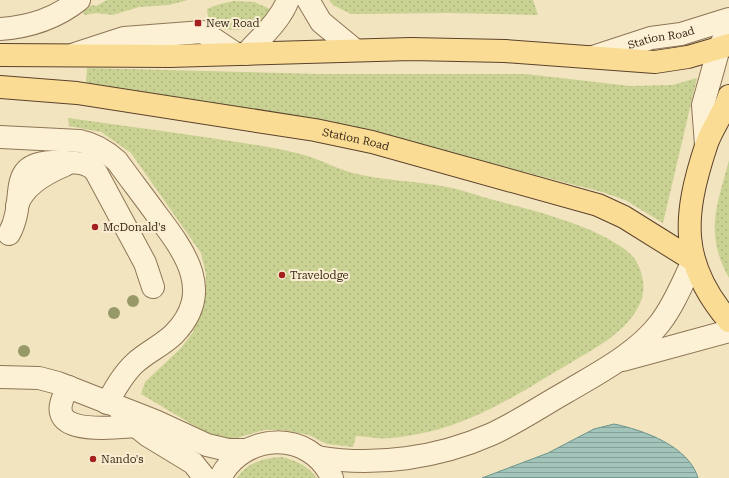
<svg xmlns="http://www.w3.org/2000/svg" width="729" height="478" viewBox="0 0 729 478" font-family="'Roboto Serif',serif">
	<defs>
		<pattern id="grass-dots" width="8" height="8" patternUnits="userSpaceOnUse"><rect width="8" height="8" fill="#cad293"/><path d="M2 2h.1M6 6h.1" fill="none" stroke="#aeb47e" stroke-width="1.8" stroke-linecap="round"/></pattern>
		<pattern id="water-rules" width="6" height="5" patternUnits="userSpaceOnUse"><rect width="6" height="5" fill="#a3c4bb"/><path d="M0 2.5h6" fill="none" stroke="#869f97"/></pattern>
	</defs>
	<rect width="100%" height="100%" fill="#f3e4c0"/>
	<path fill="url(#grass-dots)" d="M 107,0 L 188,0 L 169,5 L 139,7 L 113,15 L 96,13 L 84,15 L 83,12 L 92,5 L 96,6 Z
		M 329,0 L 533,0 L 538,15 L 449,13 L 351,14 L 333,5 Z
		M 234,1 L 254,2 L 275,11 C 252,31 239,33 209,26 L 207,9 L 220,4 Z
		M 87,68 L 319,74 L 526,74 L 630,86 L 672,85 L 697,78 L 663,223 L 625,200 L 602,192 L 358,129 L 86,83 Z
		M 68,118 C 137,128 206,136 274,148 C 288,151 303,154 316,159 C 329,164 343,171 357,174 C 387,181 417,181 447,187 C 463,190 479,196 494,200 C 532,210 598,226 628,252 C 637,259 641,269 643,281 C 648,313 612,339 587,353 C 537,382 485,419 428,432 C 412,435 391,440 375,438 C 368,437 363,436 356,436 L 353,447 L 327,444 L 309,435 L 283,430 L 264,430 L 237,438 L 218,440 L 141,394 L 145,382 L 181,348 L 193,332 L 205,301 L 206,274 L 201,253 L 131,153 L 101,132 L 69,126 Z
		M 729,160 L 729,278 C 704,233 717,206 729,160 Z
		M 282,457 C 297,461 307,465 317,478 L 237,478 C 247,462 265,458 282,457 Z"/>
	<path fill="url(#water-rules)" stroke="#69948a" d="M 614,424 C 643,430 689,446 698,478 L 482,478 L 548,453 L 594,429 Z"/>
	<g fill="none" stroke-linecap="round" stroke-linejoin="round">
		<defs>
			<g id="minor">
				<path d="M 308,0 L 321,22 L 355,50"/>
				<path d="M 0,29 C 30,27 55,19 79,0"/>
				<path d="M 75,54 L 124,38 L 203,32 L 236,54"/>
				<path d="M 246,54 C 261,37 280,21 288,0"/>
				<path id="s1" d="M 593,57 L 651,38 L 681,34 L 729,19"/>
				<path d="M 0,137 L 80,141 C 95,144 106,151 117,161 C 130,179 144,197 157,215 C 185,252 215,292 174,334 C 163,345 147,352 135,363 C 123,374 115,389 107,403"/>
				<path d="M 706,145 L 703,105 L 719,48 L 727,33"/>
				<path d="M 17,206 C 23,185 46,173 65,165"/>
				<path d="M 9,234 C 30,196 0,158 66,162 C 77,163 89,162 96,172 L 145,263 L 153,287"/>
				<path d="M 623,360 L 729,331"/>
				<path d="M 0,377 L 39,378 L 58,383 L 155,421 L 207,445 L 228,450 L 244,450"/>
				<path d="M 69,387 C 36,437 108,428 136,426"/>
				<path d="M 122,415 L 147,435 L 193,463 L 205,478"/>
				<path d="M 317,457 C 375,467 438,458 492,434 C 518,422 543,405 568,391 C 600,372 637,353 660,323 C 674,305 683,282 693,261"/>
				<path d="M 220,478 C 243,432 310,429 332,478"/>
			</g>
			<g id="major">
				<path d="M 0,55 L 169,56 L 411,49 L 505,51 L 655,62 L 688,57 L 729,45"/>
				<path id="s2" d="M 0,87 L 77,93 L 315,130 L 372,142 L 598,205 L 624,217 L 693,260"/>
				<path d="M 729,96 C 724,114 711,129 706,146 C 683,216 679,263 729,321"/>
			</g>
		</defs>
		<use href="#minor" stroke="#8e7556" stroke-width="24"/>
		<use href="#major" stroke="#5b422b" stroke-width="24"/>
		<use href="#minor" stroke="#fcf1d4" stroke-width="22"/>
		<use href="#major" stroke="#fadc94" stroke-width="22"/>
	</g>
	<g fill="#979968">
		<circle cx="133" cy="301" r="6"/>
		<circle cx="114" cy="313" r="6"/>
		<circle cx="24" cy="351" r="6"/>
	</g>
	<g fill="#a4201f" stroke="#f9eed1" stroke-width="1.5">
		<rect x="194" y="19" width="8" height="8" rx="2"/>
		<circle cx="95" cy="227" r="4"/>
		<circle cx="282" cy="275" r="4"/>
		<circle cx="93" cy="459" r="4"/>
	</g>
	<g text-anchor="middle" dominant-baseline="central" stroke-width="4" stroke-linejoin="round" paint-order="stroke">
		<g font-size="11" fill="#3c2c1c" stroke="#f9eed1" text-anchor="start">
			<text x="206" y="23">New Road</text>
			<text x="103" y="227">McDonald's</text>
			<text x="290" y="275">Travelodge</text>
			<text x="101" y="459">Nando's</text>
		</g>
		<g font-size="11" fill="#3c2c1c" stroke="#f9eed1">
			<text stroke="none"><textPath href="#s1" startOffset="71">Station Road</textPath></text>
			<text stroke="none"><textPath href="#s2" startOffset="360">Station Road</textPath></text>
		</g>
	</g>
</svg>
